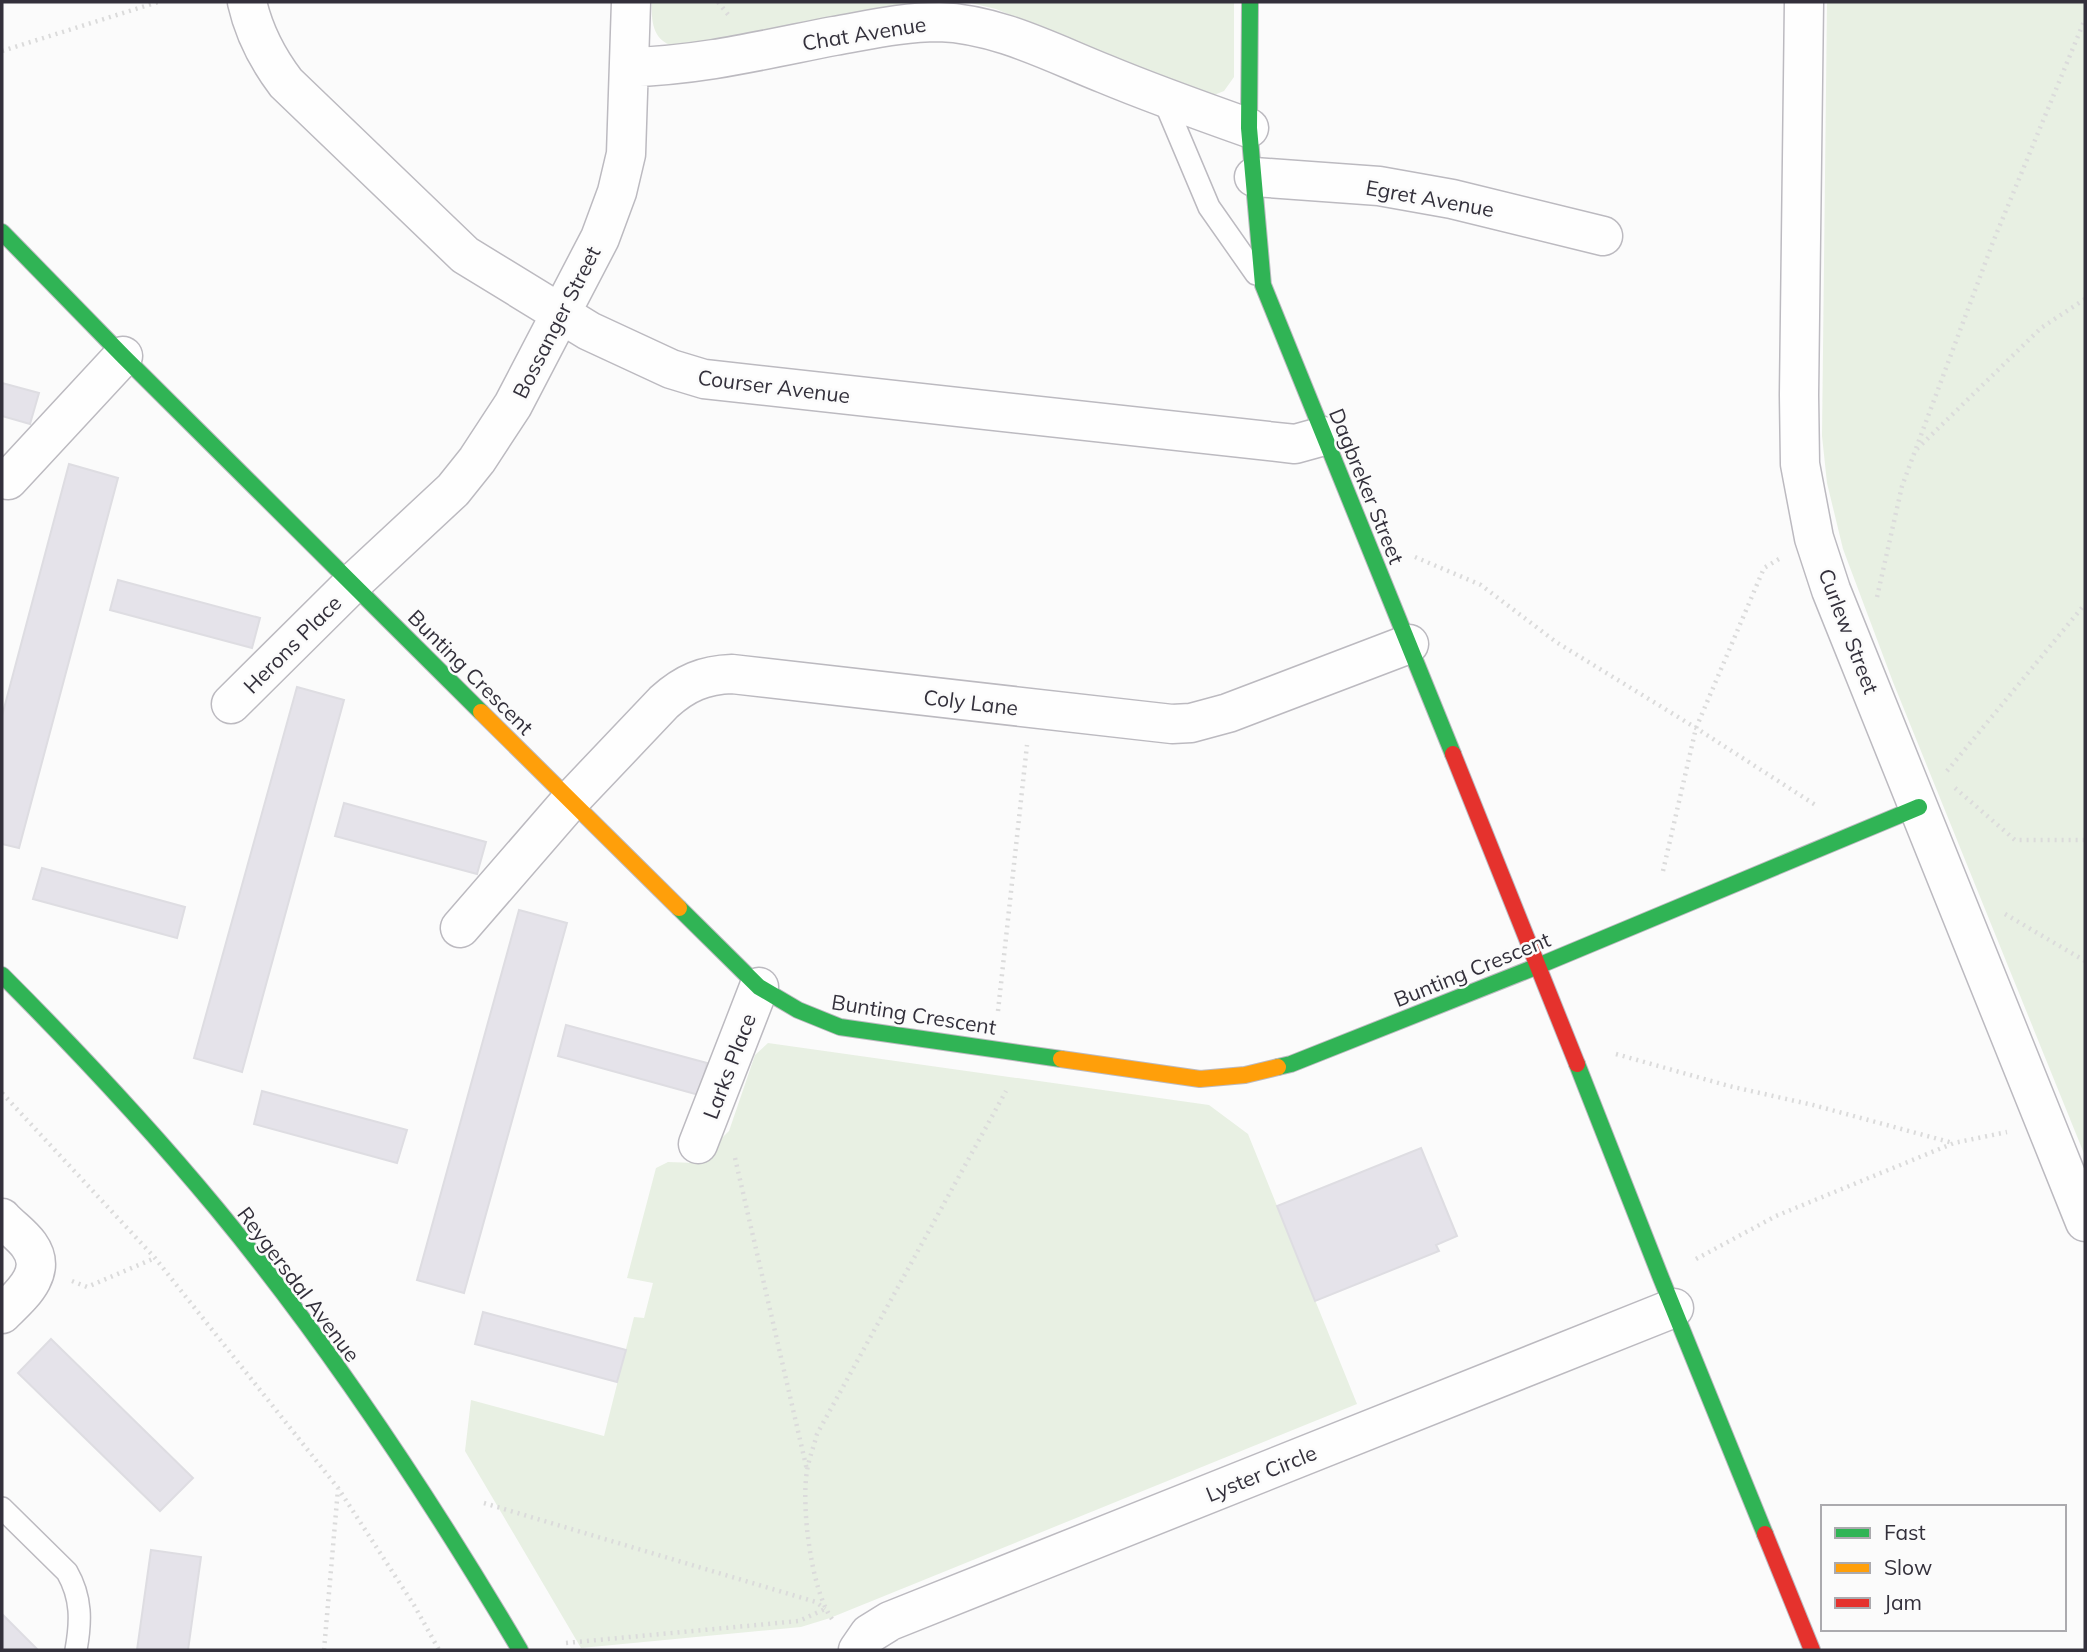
<svg xmlns="http://www.w3.org/2000/svg" width="2087" height="1652" viewBox="0 0 2087 1652" font-family="Mulish,sans-serif">
	<rect width="100%" height="100%" fill="#fbfbfb"/>
	<path fill="#e8f0e3" d="M 652,2 L 1234,2 L 1234,77 L 1224,91 L 1214,95 L 1202,95 L 996,9 L 971,3 L 945,2 L 677,47 C 653,42 651,23 652,2 Z
		M 1827,2 L 2085,2 L 2085,1156 L 1893,682 L 1843,549 L 1827,483 L 1822,436 Z
		M 768,1043 L 1209,1105 L 1248,1134 L 1357,1404 L 830,1618 L 801,1627 L 581,1648 L 465,1451 L 471,1400 L 604,1436 L 634,1317 L 644,1318 L 653,1283 L 627,1278 L 656,1168 L 668,1162 L 696,1163 L 729,1131 L 755,1055 Z"/>
	<path fill="#e5e3ea" stroke="#dedde2" stroke-width="2" d="M 2,383 L 39,393 L 30,424 L 2,416 Z
		M 69,464 L 118,478 L 19,848 L 2,844 L 2,716 Z
		M 118,580 L 260,618 L 252,648 L 110,610 Z
		M 297,687 L 344,700 L 242,1072 L 194,1058 Z
		M 344,803 L 486,842 L 477,874 L 335,836 Z
		M 42,868 L 185,907 L 177,938 L 33,899 Z
		M 519,910 L 567,923 L 464,1293 L 417,1280 Z
		M 566,1025 L 707,1063 L 699,1095 L 558,1056 Z
		M 262,1091 L 407,1130 L 397,1163 L 254,1124 Z
		M 1421,1148 L 1457,1236 L 1436,1245 L 1439,1251 L 1315,1301 L 1277,1206 Z
		M 483,1312 L 626,1350 L 617,1382 L 475,1344 Z
		M 51,1339 L 193,1478 L 160,1511 L 18,1373 Z
		M 151,1550 L 201,1557 L 188,1650 L 137,1650 Z
		M 2,1614 L 38,1650 L 2,1650 Z"/>
	<g fill="none" stroke-linecap="round" stroke-linejoin="round">
		<defs>
			<path id="lane" d="M 1163,98 L 1209,207 L 1256,274
				M 2,1508 L 67,1572 C 82,1598 81,1622 76,1650"/>
			<path id="street" d="M 247,2 C 254,33 267,58 286,83 L 465,255 L 589,331 L 671,369 L 704,379 L 1295,444 L 1324,436
				M 1804,2 L 1799,395 L 1800,464 L 1814,538 L 1831,590 L 2085,1222
				M 629,67 C 698,66 767,49 834,36 C 869,30 903,22 939,22 C 998,24 1052,53 1105,74 C 1153,94 1201,111 1249,128
				M 1254,177 L 1379,186 L 1452,199 L 1603,236
				M 8,480 L 123,356
				M 231,704 L 352,584 L 453,490 L 477,460 L 513,405 L 600,238 L 617,192 L 626,154 L 631,2
				M 460,928 L 571,800 L 664,702 C 685,683 704,675 732,674 L 1172,724 L 1191,723 L 1228,713 L 1409,644
				M 698,1144 L 759,987
				M 2,1218 C 10,1227 22,1235 29,1245 C 49,1273 20,1296 2,1314
				M 858,1650 L 869,1634 L 890,1621 L 1674,1308"/>
			<path id="fast" d="M 1250,2 L 1249,128 L 1263,285 L 1453,754
				M 2,232 L 123,356 L 481,712
				M 679,908 L 759,987 L 798,1010 L 840,1027 L 1061,1059
				M 2,975 C 77,1050 149,1127 217,1209 C 331,1347 429,1496 520,1650
				M 1577,1064 L 1661,1278 L 1765,1534
				M 1278,1067 L 1291,1064 L 1538,966 L 1919,807"/>
			<path id="slow" d="M 481,712 L 679,908
				M 1061,1059 L 1200,1079 L 1245,1075 L 1278,1067"/>
			<path id="jam" d="M 1453,754 L 1577,1064
				M 1765,1534 L 1812,1650"/>
		</defs>
		<use href="#lane" stroke="#bcbac0" stroke-width="24"/>
		<use href="#street" stroke="#bcbac0" stroke-width="41"/>
		<use href="#fast" stroke="#bcbac0" stroke-width="18"/>
		<use href="#slow" stroke="#bcbac0" stroke-width="18"/>
		<use href="#jam" stroke="#bcbac0" stroke-width="18"/>
		<path stroke="#dbdbdb" stroke-width="4.5" stroke-dasharray="2 5" stroke-linecap="butt" d="M 718,2 L 730,17
			M 2,51 L 158,2
			M 1917,449 L 2041,328 L 2085,299
			M 1415,557 L 1481,585 L 1556,642 L 1696,728 L 1817,806
			M 1877,597 L 1902,486 L 1993,242 L 2085,19
			M 1947,771 L 2085,604
			M 1955,788 L 2015,840 L 2085,840
			M 1663,871 L 1696,728 L 1764,568 L 1779,559
			M 2005,914 L 2085,961
			M 998,1011 L 1027,745
			M 1616,1054 L 1729,1086 L 1813,1105 L 1953,1143
			M 2,1093 L 155,1258 L 338,1488 L 414,1605 L 439,1650
			M 735,1158 L 807,1470
			M 1696,1259 L 1776,1216 L 1954,1143 L 2007,1132
			M 72,1281 L 87,1287 L 155,1258
			M 484,1503 L 816,1602 L 825,1609
			M 832,1619 C 811,1590 801,1506 807,1471 C 809,1458 814,1446 817,1434 L 1006,1091
			M 566,1643 L 799,1621 L 825,1609
			M 324,1650 L 338,1489"/>
		<use href="#lane" stroke="#fefefe" stroke-width="21"/>
		<use href="#street" stroke="#fefefe" stroke-width="38"/>
		<use href="#fast" stroke="#30b455" stroke-width="16"/>
		<use href="#slow" stroke="#ff9f0a" stroke-width="16"/>
		<use href="#jam" stroke="#e5322d" stroke-width="16"/>
	</g>
	<g text-anchor="middle" dominant-baseline="central" stroke-width="5" stroke-linejoin="round" paint-order="stroke">
		<g font-size="21" fill="#33303b" stroke="#fbfbfb">
			<text transform="translate(864 33) rotate(-9)">Chat Avenue</text>
			<text transform="translate(1430 198) rotate(10)">Egret Avenue</text>
			<text transform="translate(556 322) rotate(-63)">Bossanger Street</text>
			<text transform="translate(774 386) rotate(7)">Courser Avenue</text>
			<text transform="translate(1367 486) rotate(68)">Dagbreker Street</text>
			<text transform="translate(1849 631) rotate(69)">Curlew Street</text>
			<text transform="translate(292 644) rotate(-45)">Herons Place</text>
			<text transform="translate(471 672) rotate(45)">Bunting Crescent</text>
			<text transform="translate(971 702) rotate(7)">Coly Lane</text>
			<text transform="translate(1472 969) rotate(-22)">Bunting Crescent</text>
			<text transform="translate(914 1014) rotate(9)">Bunting Crescent</text>
			<text transform="translate(729 1066) rotate(-69)">Larks Place</text>
			<text transform="translate(299 1284) rotate(53)">Reygersdal Avenue</text>
			<text transform="translate(1261 1473) rotate(-22)">Lyster Circle</text>
		</g>
	</g>
	<rect width="2087" height="1652" fill="none" stroke="#33303b" stroke-width="7"/>
	<rect x="1821" y="1505" width="245" height="126" fill="#fbfbfb" stroke="#abaaae" stroke-width="2"/>
	<rect x="1835" y="1528" width="35" height="10" fill="#30b455" stroke="#abaaae" stroke-width="2"/>
	<text x="1884" y="1540" font-size="21" fill="#33303b">Fast</text>
	<rect x="1835" y="1563" width="35" height="10" fill="#ff9f0a" stroke="#abaaae" stroke-width="2"/>
	<text x="1884" y="1575" font-size="21" fill="#33303b">Slow</text>
	<rect x="1835" y="1598" width="35" height="10" fill="#e5322d" stroke="#abaaae" stroke-width="2"/>
	<text x="1884" y="1610" font-size="21" fill="#33303b">Jam</text>
</svg>
